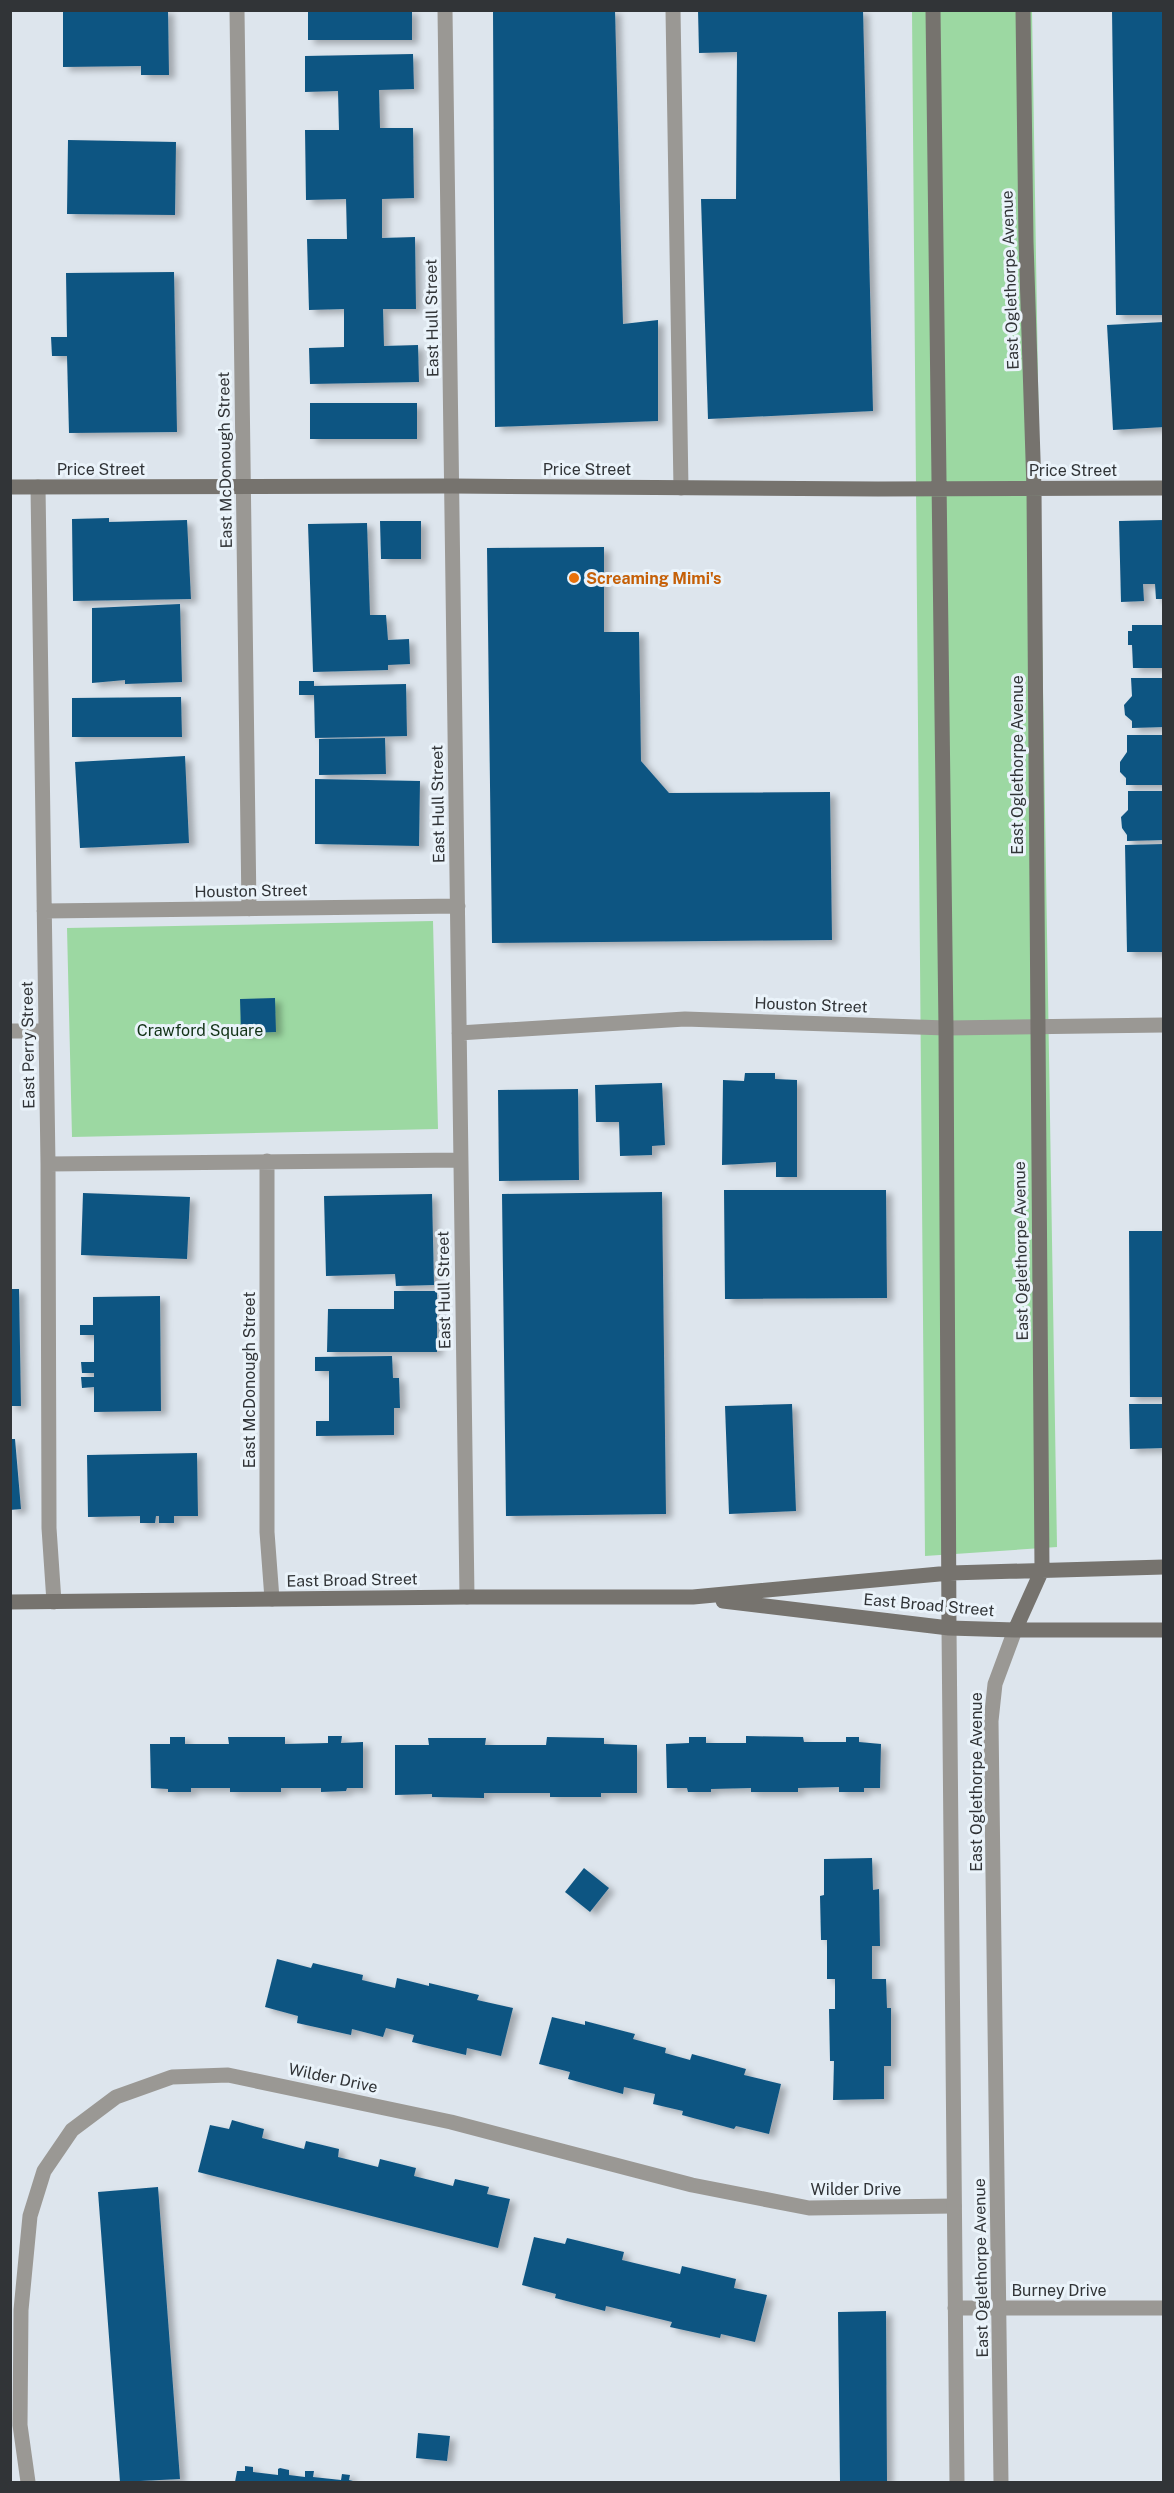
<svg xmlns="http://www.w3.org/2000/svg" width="1174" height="2493" viewBox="0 0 1174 2493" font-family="'Public Sans',sans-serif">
	<defs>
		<filter id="shadow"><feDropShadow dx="6" dy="4" stdDeviation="3" flood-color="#0004"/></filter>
	</defs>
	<rect width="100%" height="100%" fill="#dde5ed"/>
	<path fill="#9cd8a2" d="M 912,11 L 1032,11 L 1057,1547 L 925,1556 Z
		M 433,921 L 438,1129 L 72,1137 L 67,928 Z"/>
	<path fill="#105582" filter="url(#shadow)" d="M 63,10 L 168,10 L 169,75 L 141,75 L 141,66 L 63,67 Z
		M 308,10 L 412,10 L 412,40 L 308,40 Z
		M 493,10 L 615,10 L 623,324 L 658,320 L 658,421 L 495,427 Z
		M 698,10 L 863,10 L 873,411 L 708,419 L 701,199 L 736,199 L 737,52 L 699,53 Z
		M 1112,10 L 1164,10 L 1164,315 L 1116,315 Z
		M 413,54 L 414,89 L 379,90 L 380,128 L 413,128 L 414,198 L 382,199 L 382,238 L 415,237 L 416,309 L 383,309 L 384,346 L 418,345 L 419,382 L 310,384 L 309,348 L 344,347 L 344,309 L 309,310 L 307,239 L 347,239 L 346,199 L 306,200 L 305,130 L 339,130 L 338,91 L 305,92 L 305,56 Z
		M 68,140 L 176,142 L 175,215 L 67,214 Z
		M 174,272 L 177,432 L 69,433 L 67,356 L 52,356 L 51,337 L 67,337 L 66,273 Z
		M 1164,322 L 1164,427 L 1113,430 L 1107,325 Z
		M 310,403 L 417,403 L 417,439 L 310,439 Z
		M 109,518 L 109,522 L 187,520 L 191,599 L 73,601 L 72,519 Z
		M 1164,520 L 1164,599 L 1156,599 L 1155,584 L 1143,584 L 1144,601 L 1121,602 L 1119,521 Z
		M 380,521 L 421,521 L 421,559 L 381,559 Z
		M 367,523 L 370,615 L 386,615 L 388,640 L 409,639 L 410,664 L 388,665 L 388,670 L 313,672 L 308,524 Z
		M 604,547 L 604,632 L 639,632 L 641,761 L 669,793 L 830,792 L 832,940 L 492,943 L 487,548 Z
		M 180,604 L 182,682 L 125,684 L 125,680 L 92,683 L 92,608 Z
		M 1132,625 L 1164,625 L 1164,668 L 1133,668 L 1132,645 L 1128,645 L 1128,631 L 1132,631 Z
		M 1131,678 L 1164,678 L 1164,727 L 1132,728 L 1132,721 L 1125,715 L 1124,705 L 1132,696 Z
		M 299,681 L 314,681 L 314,686 L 406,684 L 407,736 L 315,738 L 314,695 L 299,695 Z
		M 181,697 L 182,737 L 72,737 L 72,698 Z
		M 1127,735 L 1164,735 L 1164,785 L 1126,785 L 1126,778 L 1120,772 L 1120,762 L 1127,752 Z
		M 385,738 L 386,774 L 319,775 L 319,739 Z
		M 185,756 L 189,843 L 80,848 L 75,762 Z
		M 315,779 L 420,781 L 419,846 L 315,844 Z
		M 1128,791 L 1164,791 L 1164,840 L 1127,841 L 1127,835 L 1122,828 L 1121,817 L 1128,810 Z
		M 1164,844 L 1164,952 L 1127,952 L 1125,845 Z
		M 275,998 L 276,1032 L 241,1033 L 240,999 Z
		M 745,1073 L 775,1073 L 775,1079 L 797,1080 L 797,1177 L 776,1177 L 776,1162 L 722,1165 L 723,1080 L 744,1081 Z
		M 662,1083 L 665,1145 L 652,1146 L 652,1155 L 620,1156 L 619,1122 L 596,1122 L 595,1085 Z
		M 578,1089 L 579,1180 L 499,1181 L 498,1090 Z
		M 724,1190 L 886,1190 L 887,1298 L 725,1299 Z
		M 662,1192 L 666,1514 L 506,1516 L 502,1194 Z
		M 83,1193 L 190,1197 L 187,1259 L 81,1255 Z
		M 432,1194 L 434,1285 L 396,1286 L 395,1274 L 326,1276 L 324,1196 Z
		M 1129,1231 L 1164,1231 L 1164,1397 L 1130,1397 Z
		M 10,1289 L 19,1289 L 21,1406 L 10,1406 Z
		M 394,1291 L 437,1291 L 437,1352 L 327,1352 L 328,1309 L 394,1309 Z
		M 160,1296 L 161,1411 L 94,1412 L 94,1387 L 82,1388 L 81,1377 L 94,1377 L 94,1373 L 82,1373 L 81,1362 L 94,1362 L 94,1335 L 80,1335 L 80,1325 L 93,1325 L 93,1297 Z
		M 392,1356 L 393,1378 L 399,1378 L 400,1408 L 394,1408 L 394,1435 L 316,1436 L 316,1421 L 329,1421 L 329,1371 L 315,1371 L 315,1357 Z
		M 792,1404 L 796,1511 L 729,1514 L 725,1406 Z
		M 1129,1404 L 1164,1404 L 1164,1448 L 1130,1449 Z
		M 10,1439 L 15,1439 L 21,1509 L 10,1510 Z
		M 197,1453 L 198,1516 L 174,1516 L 174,1523 L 159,1523 L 159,1516 L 156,1516 L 155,1523 L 140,1523 L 140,1516 L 88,1517 L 87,1455 Z
		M 328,1736 L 342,1736 L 341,1743 L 363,1742 L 363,1788 L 347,1788 L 346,1791 L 321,1792 L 321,1788 L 281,1788 L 281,1792 L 230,1792 L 230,1788 L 191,1788 L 191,1792 L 168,1792 L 168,1789 L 151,1788 L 150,1744 L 170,1744 L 170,1737 L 185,1737 L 185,1744 L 229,1744 L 228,1737 L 285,1737 L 285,1744 L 328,1743 Z
		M 746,1736 L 803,1737 L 804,1742 L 846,1742 L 846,1737 L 859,1737 L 859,1742 L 881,1744 L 880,1788 L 864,1788 L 864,1792 L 839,1792 L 839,1787 L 798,1788 L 798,1792 L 751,1792 L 751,1788 L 711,1789 L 711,1792 L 688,1792 L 687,1788 L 667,1788 L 666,1744 L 689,1743 L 689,1737 L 706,1737 L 706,1743 L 746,1743 Z
		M 547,1737 L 604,1738 L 604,1744 L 637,1745 L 637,1793 L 601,1793 L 601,1797 L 550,1797 L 550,1793 L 484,1793 L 484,1798 L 432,1797 L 432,1794 L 395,1795 L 395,1745 L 429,1745 L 428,1738 L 486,1738 L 485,1745 L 546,1745 Z
		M 872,1858 L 873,1890 L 879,1889 L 880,1946 L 872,1946 L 872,1979 L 886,1979 L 887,2008 L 891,2008 L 891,2066 L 884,2066 L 884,2099 L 833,2100 L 834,2061 L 830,2061 L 829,2009 L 835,2009 L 835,1979 L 827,1979 L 827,1940 L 821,1940 L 820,1896 L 824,1895 L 824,1859 Z
		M 584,1868 L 609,1888 L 590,1912 L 565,1892 Z
		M 277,1959 L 311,1968 L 313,1963 L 363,1975 L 362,1980 L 395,1988 L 397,1978 L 429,1986 L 429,1983 L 479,1995 L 477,2000 L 513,2008 L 501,2056 L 467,2048 L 466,2055 L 412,2042 L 414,2035 L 386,2028 L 383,2037 L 352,2029 L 351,2035 L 297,2023 L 298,2016 L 265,2007 Z
		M 552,2017 L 585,2025 L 585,2021 L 635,2034 L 633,2039 L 666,2048 L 665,2053 L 690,2060 L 692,2054 L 746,2069 L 744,2075 L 781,2084 L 769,2134 L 736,2126 L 734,2129 L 682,2115 L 683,2111 L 653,2104 L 655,2094 L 624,2087 L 623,2094 L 568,2079 L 570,2072 L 539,2064 Z
		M 232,2120 L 264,2129 L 262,2138 L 304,2149 L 306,2141 L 339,2149 L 338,2157 L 378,2167 L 380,2159 L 416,2168 L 414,2176 L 453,2186 L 455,2179 L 489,2187 L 487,2194 L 510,2199 L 498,2248 L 198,2172 L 210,2125 L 229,2129 Z
		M 158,2187 L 180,2479 L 120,2482 L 98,2192 Z
		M 534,2237 L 565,2244 L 567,2238 L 624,2252 L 622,2260 L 680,2274 L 682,2266 L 736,2279 L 734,2288 L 767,2295 L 755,2342 L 721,2334 L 720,2338 L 670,2327 L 672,2322 L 606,2306 L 605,2311 L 555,2298 L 556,2294 L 522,2285 Z
		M 886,2311 L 887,2482 L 840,2482 L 838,2312 Z
		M 418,2433 L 450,2436 L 447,2461 L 416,2458 Z
		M 245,2466 L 253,2467 L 253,2472 L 278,2475 L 278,2469 L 280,2468 L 289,2470 L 289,2475 L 305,2477 L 305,2471 L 314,2471 L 313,2477 L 341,2480 L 342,2474 L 350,2475 L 349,2480 L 357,2482 L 235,2482 L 237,2471 L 245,2471 Z"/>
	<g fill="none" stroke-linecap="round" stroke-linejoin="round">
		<path stroke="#9a9894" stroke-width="15" d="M 237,10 L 249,909
			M 445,10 L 467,1597
			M 673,10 L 681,488
			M 38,487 L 48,1164 L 49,1528 L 54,1602
			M 44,911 L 458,906
			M 10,1031 L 46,1031
			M 459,1033 L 685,1019 L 946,1028 L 1164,1025
			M 267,1161 L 267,1532 L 272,1599
			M 48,1164 L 461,1160
			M 955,2308 L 1164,2308
			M 28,2482 L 20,2425 L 21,2310 L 30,2216 L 44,2171 L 72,2130 L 116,2097 L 172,2077 L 228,2075 L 451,2122 L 692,2185 L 809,2208 L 954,2206"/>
		<path stroke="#9a9894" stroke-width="15" d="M 949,1628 L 957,2482
			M 1001,2482 L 991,1721 L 995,1684 L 1015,1630"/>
		<path stroke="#76736e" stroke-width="15" d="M 933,10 L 946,1028 L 949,1628
			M 10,487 L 452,486 L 878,489 L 1164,488
			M 723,1601 L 949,1628 L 1015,1630 L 1164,1630
			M 10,1602 L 467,1597 L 693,1597 L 950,1573 L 1164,1567
			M 1015,1630 L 1042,1570 L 1034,489 L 1026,242 L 1023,10"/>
	</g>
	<circle fill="#e8710a" stroke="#eaf3fa" stroke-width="2" cx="574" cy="578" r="6"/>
	<g text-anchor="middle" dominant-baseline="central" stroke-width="6" stroke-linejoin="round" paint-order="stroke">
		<g font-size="16" fill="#313437" stroke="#eaf3fa">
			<text transform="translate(1010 280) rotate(-92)">East Oglethorpe Avenue</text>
			<text transform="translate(432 318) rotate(-91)">East Hull Street</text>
			<text transform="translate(225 460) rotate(-91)">East McDonough Street</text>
			<text x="101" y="469">Price Street</text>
			<text x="587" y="469">Price Street</text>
			<text x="1073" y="470">Price Street</text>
			<text transform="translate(1017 765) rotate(-90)">East Oglethorpe Avenue</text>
			<text transform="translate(438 804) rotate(-91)">East Hull Street</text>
			<text transform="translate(251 891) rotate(-1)">Houston Street</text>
			<text transform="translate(811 1005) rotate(2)">Houston Street</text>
			<text transform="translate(28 1045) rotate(-91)">East Perry Street</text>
			<text transform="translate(1021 1251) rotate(-91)">East Oglethorpe Avenue</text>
			<text transform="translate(444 1290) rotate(-91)">East Hull Street</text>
			<text transform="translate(249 1380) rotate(-90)">East McDonough Street</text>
			<text transform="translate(352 1580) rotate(-1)">East Broad Street</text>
			<text transform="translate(929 1605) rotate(5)">East Broad Street</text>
			<text transform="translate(976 1782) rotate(-90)">East Oglethorpe Avenue</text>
			<text transform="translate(333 2078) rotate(12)">Wilder Drive</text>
			<text x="856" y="2189">Wilder Drive</text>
			<text transform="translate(981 2268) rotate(-91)">East Oglethorpe Avenue</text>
			<text x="1059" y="2290">Burney Drive</text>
		</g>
		<g font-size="16" font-weight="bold" fill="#c56008" stroke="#eaf3fa" text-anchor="start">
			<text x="586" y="578">Screaming Mimi's</text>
		</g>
		<g font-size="16" fill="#123217" stroke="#eaf3fa">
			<text x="200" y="1030">Crawford Square</text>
		</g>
	</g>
	<rect width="1174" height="2493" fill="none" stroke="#313437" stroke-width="24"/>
</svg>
